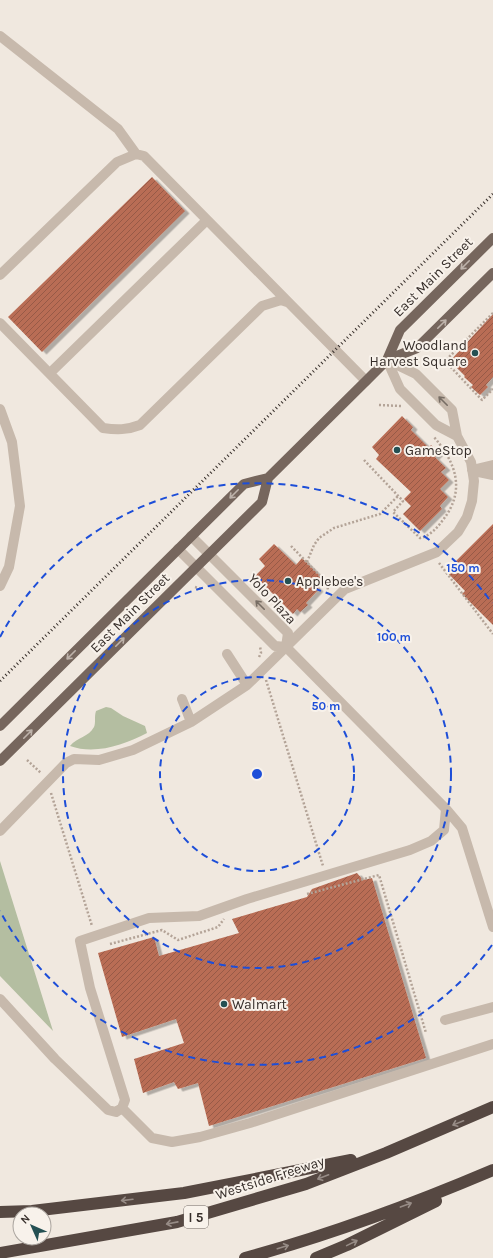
<svg xmlns="http://www.w3.org/2000/svg" width="493" height="1258" viewBox="0 0 493 1258" font-family="Karla,sans-serif">
	<defs>
		<pattern id="building-hatch" width="6" height="6" patternUnits="userSpaceOnUse"><rect width="6" height="6" fill="#b96d55"/><path d="M-1 1l2-2M0 6l6-6M5 7l2-2" fill="none" stroke="#975a47"/></pattern>
		<filter id="shadow"><feDropShadow dx="4.5" dy="2.5" stdDeviation="0" flood-color="#0004"/></filter>
	</defs>
	<rect width="100%" height="100%" fill="#f0e8df"/>
	<path fill="#b4bea1" d="M 106,707 L 111,708 L 123,716 L 145,726 L 147,733 C 124,745 95,755 70,746 C 77,737 89,737 94,727 C 96,722 94,717 96,711 Z
		M 0,861 L 53,1031 L 0,976 Z"/>
	<path fill="url(#building-hatch)" filter="url(#shadow)" d="M 152,177 L 185,211 L 42,352 L 8,317 Z
		M 493,314 L 493,377 L 486,385 L 488,387 L 480,395 L 471,387 L 473,385 L 464,377 L 465,376 L 450,361 Z
		M 402,416 L 413,427 L 411,430 L 429,448 L 431,445 L 439,453 L 435,457 L 446,468 L 441,472 L 449,480 L 440,489 L 448,497 L 440,506 L 442,509 L 420,531 L 403,514 L 411,506 L 404,499 L 411,492 L 376,459 L 379,455 L 372,447 Z
		M 493,524 L 493,625 L 462,594 L 465,591 L 446,571 Z
		M 274,544 L 296,565 L 302,558 L 321,577 L 314,584 L 319,589 L 306,603 L 308,605 L 300,612 L 297,609 L 293,614 L 255,576 L 265,566 L 259,559 Z
		M 357,873 L 363,880 L 372,878 L 426,1058 L 209,1126 L 198,1083 L 178,1089 L 174,1082 L 143,1093 L 134,1059 L 184,1043 L 176,1019 L 122,1037 L 98,953 L 154,937 L 159,956 L 239,933 L 232,919 L 307,897 L 312,889 Z"/>
	<g fill="none" stroke-linecap="round" stroke-linejoin="round">
		<path stroke="#b3a397" stroke-width="2.5" stroke-dasharray="2 2" stroke-linecap="butt" d="M 493,313 L 445,361 L 482,400 L 493,389
			M 379,405 L 401,406
			M 364,460 L 403,501 L 393,512 L 420,538 C 430,536 437,528 443,520 C 466,490 456,463 434,437
			M 291,546 L 327,583 L 328,590
			M 307,562 L 314,545 L 319,538 L 334,528 L 380,514 L 398,496
			M 439,563 L 493,634
			M 195,587 L 201,589
			M 259,657 L 261,653 L 260,646
			M 266,680 L 323,866
			M 27,760 L 41,773
			M 51,793 L 92,926
			M 307,894 L 379,875 L 426,1033
			M 110,944 L 162,930 L 178,940 L 218,927 L 224,919"/>
		<path stroke="#c7b9ac" stroke-width="10" d="M 0,36 L 118,129 L 136,154
			M 0,275 L 117,162 L 136,154 L 144,156 L 366,381
			M 0,323 L 103,428 C 117,430 127,430 140,425 L 262,306 L 281,300 L 287,302
			M 387,360 L 400,389 L 436,425 L 457,436
			M 50,373 L 207,220
			M 0,409 L 12,442 L 20,506 L 9,567 L 0,586
			M 472,470 L 493,465
			M 474,471 L 493,475
			M 191,536 L 288,633 L 286,647
			M 178,549 L 275,646 L 286,647
			M 286,647 L 446,809 L 462,828 L 493,927
			M 227,654 L 247,685
			M 182,699 L 191,722
			M 0,831 L 66,763 L 74,759 L 99,760 L 133,750 L 191,722 L 247,685 L 345,589 L 437,552 L 458,532 L 467,517 L 472,501 L 474,481 L 471,462 L 457,436 L 452,410 L 416,374 L 387,360
			M 0,999 L 55,1059 L 108,1110 L 116,1112 L 122,1108 L 125,1100 L 90,988 L 80,941 L 149,918 L 199,916 L 247,899 L 410,850 L 431,841 L 444,830 L 446,809
			M 445,1020 L 493,1007
			M 122,1108 L 152,1138 L 172,1142 L 200,1137 L 250,1123 L 493,1044"/>
		<path stroke="#76665d" stroke-width="10" d="M 387,360 L 400,330 L 493,238
			M 0,726 L 244,484 L 268,478
			M 0,761 L 262,502 L 268,478 L 366,381 L 387,360 L 417,348 L 493,273"/>
		<path stroke="#564842" stroke-width="12" d="M 0,1212 L 32,1211 L 184,1193 L 351,1160
			M 0,1253 L 177,1222 L 306,1184 L 386,1153 L 493,1107
			M 245,1258 C 330,1235 413,1204 493,1170
			M 316,1258 L 347,1245 L 436,1201"/>
		<path stroke="#362e2a" stroke-width="3" stroke-dasharray="1 3" stroke-linecap="butt" d="M 0,681 L 493,194"/>
	</g>
	<defs><path id="oneway-shaft" d="M-6 0H5M1.5-3L5.5 0L1.5 3" fill="none" stroke-width="1.6" stroke-linecap="round" stroke-linejoin="round"/></defs>
	<g stroke="#beb3ab">
		<use href="#oneway-shaft" transform="translate(465 265) rotate(135)"/>
		<use href="#oneway-shaft" transform="translate(442 324) rotate(-45)"/>
		<use href="#oneway-shaft" transform="translate(234 494) rotate(135)"/>
		<use href="#oneway-shaft" transform="translate(120 642) rotate(-45)"/>
		<use href="#oneway-shaft" transform="translate(71 655) rotate(135)"/>
		<use href="#oneway-shaft" transform="translate(28 734) rotate(-45)"/>
	</g>
	<g stroke="#776d64">
		<use href="#oneway-shaft" transform="translate(443 401) rotate(-135)"/>
		<use href="#oneway-shaft" transform="translate(260 605) rotate(-135)"/>
	</g>
	<g stroke="#978c86">
		<use href="#oneway-shaft" transform="translate(458 1123) rotate(158)"/>
		<use href="#oneway-shaft" transform="translate(323 1177) rotate(159)"/>
		<use href="#oneway-shaft" transform="translate(127 1200) rotate(173)"/>
		<use href="#oneway-shaft" transform="translate(406 1205) rotate(-20)"/>
		<use href="#oneway-shaft" transform="translate(172 1223) rotate(169)"/>
		<use href="#oneway-shaft" transform="translate(352 1243) rotate(-26)"/>
		<use href="#oneway-shaft" transform="translate(283 1247) rotate(-17)"/>
	</g>
	<g fill="none" stroke="#1d4ed8" stroke-width="2" stroke-dasharray="7 5">
		<circle cx="257" cy="774" r="97"/>
		<circle cx="257" cy="774" r="194"/>
		<path d="M492 945A291 291 0 0 1 0 911M0 637A291 291 0 0 1 492 603"/>
	</g>
	<g fill="#245053" stroke="#f8f2eb" stroke-width="1.5">
		<circle cx="475" cy="353" r="4"/>
		<circle cx="397" cy="450" r="4"/>
		<circle cx="288" cy="581" r="4"/>
		<circle cx="224" cy="1004" r="4"/>
	</g>
	<g text-anchor="middle" dominant-baseline="central" stroke-width="4" stroke-linejoin="round" paint-order="stroke">
		<rect fill="#f8f2eb" stroke="#706964" stroke-width="1" x="184" y="1206" width="24" height="22" rx="3"/>
		<g font-size="13" font-weight="bold" fill="#362e2a">
			<text x="196" y="1217">I 5</text>
		</g>
		<g font-size="14" fill="#362e2a" stroke="#f8f2eb">
			<text transform="translate(433 277) rotate(-45)">East Main Street</text>
			<text transform="translate(272 599) rotate(47)">Yolo Plaza</text>
			<text transform="translate(130 613) rotate(-45)">East Main Street</text>
			<text transform="translate(270 1178) rotate(-18)">Westside Freeway</text>
		</g>
		<g font-size="14" fill="#362e2a" stroke="#f8f2eb" text-anchor="start">
			<text x="467" y="345" text-anchor="end">Woodland<tspan x="467" dy="16">Harvest Square</tspan></text>
			<text x="405" y="450">GameStop</text>
			<text x="296" y="581">Applebee's</text>
			<text x="232" y="1004">Walmart</text>
		</g>
	</g>
	<circle cx="257" cy="774" r="6" fill="#1d4ed8" stroke="#f8f2eb" stroke-width="2"/>
	<g font-size="12" text-anchor="middle" font-weight="bold" fill="#1d4ed8" stroke="#f8f2eb" stroke-width="4" stroke-linejoin="round" paint-order="stroke">
		<text x="463" y="572">150 m</text>
		<text x="394" y="641">100 m</text>
		<text x="326" y="710">50 m</text>
	</g>
	<g transform="translate(32 1226) rotate(315)"><circle r="19" fill="#f8f2eb" stroke="#aaa49e"/>
	<path d="M0-3L7 15L0 10L-7 15Z" fill="#245053"/>
	<text y="-6" font-size="11" font-weight="bold" text-anchor="middle" fill="#362e2a">N</text>
	</g>
</svg>
